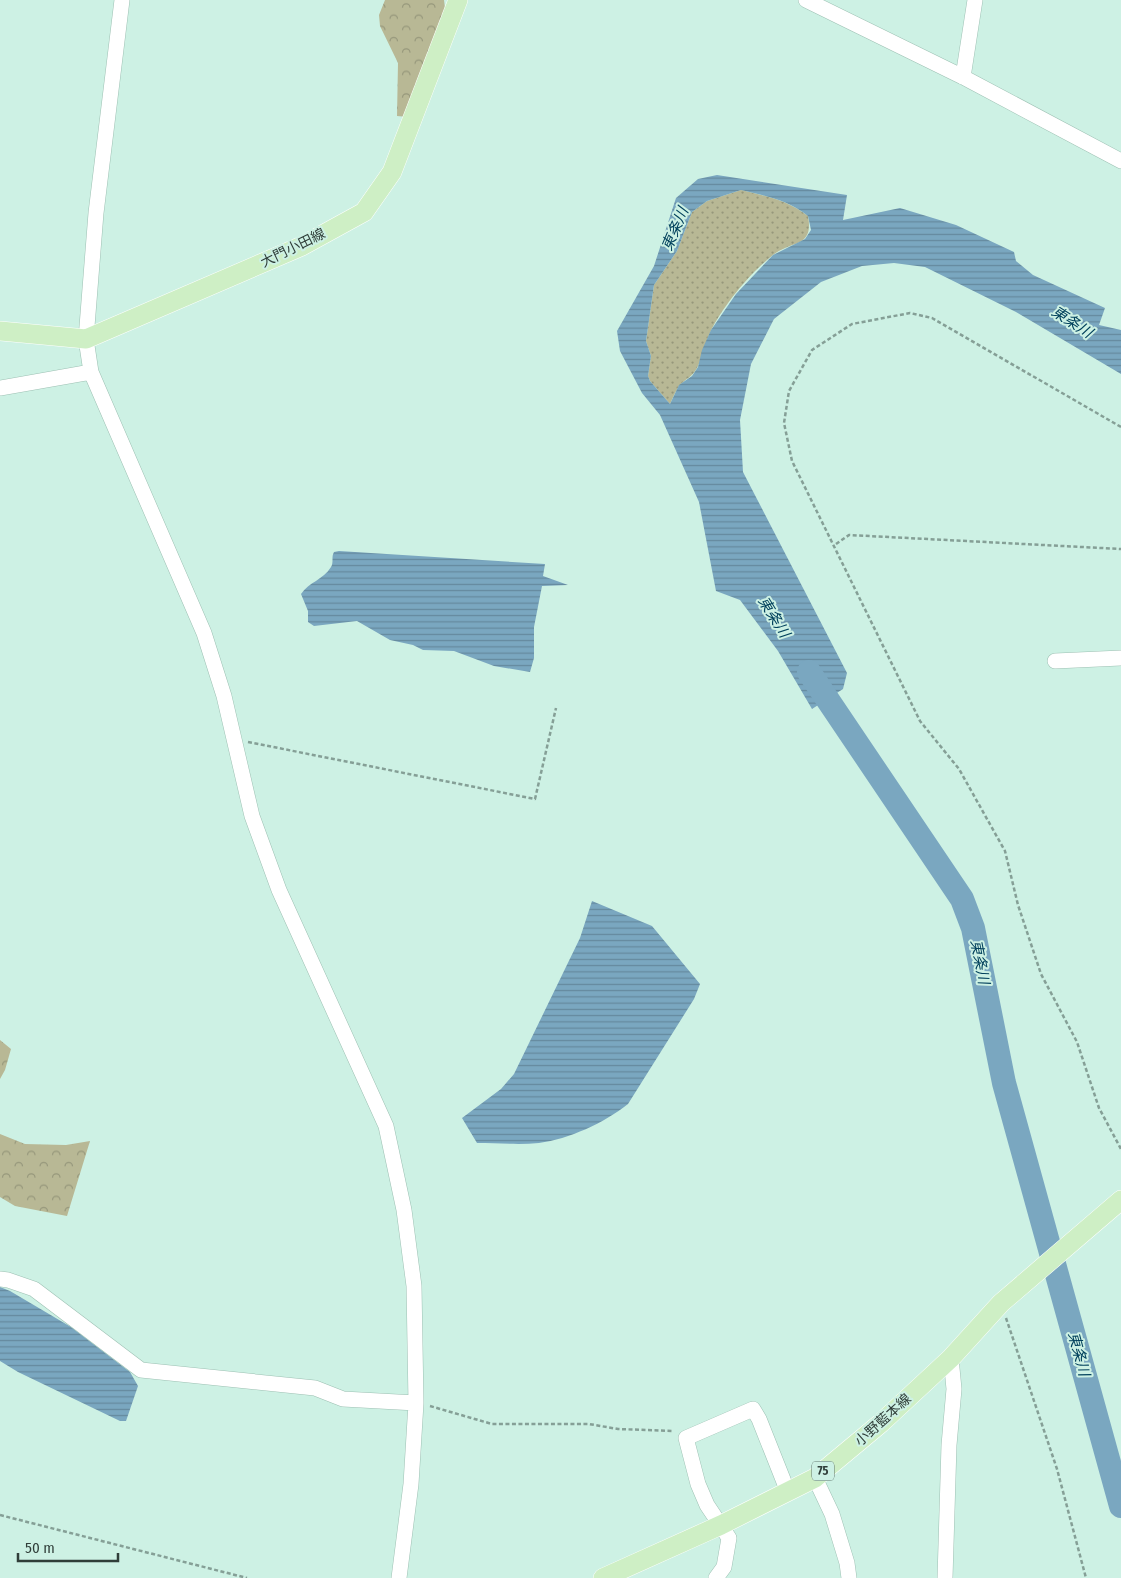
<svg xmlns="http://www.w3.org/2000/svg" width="1121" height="1578" viewBox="0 0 1121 1578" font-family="'Fira Sans Condensed','Noto Sans JP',sans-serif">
	<defs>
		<pattern id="grass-dots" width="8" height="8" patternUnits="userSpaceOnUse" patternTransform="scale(1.25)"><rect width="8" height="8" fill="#b8b895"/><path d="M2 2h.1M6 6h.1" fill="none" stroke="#96977b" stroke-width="1.8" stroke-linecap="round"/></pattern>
		<pattern id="forest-crowns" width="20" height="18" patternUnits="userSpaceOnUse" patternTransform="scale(1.25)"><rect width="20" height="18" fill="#b8b895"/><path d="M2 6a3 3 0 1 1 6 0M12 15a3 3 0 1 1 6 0" fill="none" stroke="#96977b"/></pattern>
		<pattern id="water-rules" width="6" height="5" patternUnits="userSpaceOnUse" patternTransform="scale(1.25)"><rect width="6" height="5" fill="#7aa7c0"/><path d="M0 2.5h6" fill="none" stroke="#64899d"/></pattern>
	</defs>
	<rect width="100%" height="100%" fill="#cdf1e4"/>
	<path fill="url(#grass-dots)" d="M 741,190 C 766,196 787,200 808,216 C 814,248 792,240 773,255 C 750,273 722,307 710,333 C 705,343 702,359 697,368 C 693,376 686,379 681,384 C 676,389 673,398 670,404 L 650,381 L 648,376 L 651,356 L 646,341 L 654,285 L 677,251 L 692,212 L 707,201 Z"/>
	<path fill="url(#forest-crowns)" d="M 385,0 L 444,0 L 445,8 L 408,117 L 397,116 L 398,63 L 380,26 L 379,15 Z
		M 0,1040 L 11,1049 L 5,1070 L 0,1079 Z
		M 0,1134 L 25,1144 L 66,1145 L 90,1141 L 67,1216 L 15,1206 L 0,1197 Z"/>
	<path fill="url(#water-rules)" fill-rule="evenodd" d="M 717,175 L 847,195 L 843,220 L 900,208 L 956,225 L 1014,252 L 1016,261 L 1033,275 L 1105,308 L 1099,325 L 1121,330 L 1121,374 L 1016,312 L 925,267 L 894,263 L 862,266 L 821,282 L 774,319 L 751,364 L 740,420 L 743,472 L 847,673 L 843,689 L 812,709 L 778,651 L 740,600 L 716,591 L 699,502 L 660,415 L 642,393 L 620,351 L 617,331 L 654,266 L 676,198 L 698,179 ZM 741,190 C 766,196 788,200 808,216 L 811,230 L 805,239 L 773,255 L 736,294 L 711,330 L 702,350 L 698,367 L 692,376 L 679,385 L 670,404 L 650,381 L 648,376 L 651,356 L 646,341 L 654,285 L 677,251 L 692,212 L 707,201 Z
		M 339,551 L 545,564 L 543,576 L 568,585 L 542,586 L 534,627 L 534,658 L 530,672 L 494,666 L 454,651 L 423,650 L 413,645 L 390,640 L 357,621 L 314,626 L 308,622 L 308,611 L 301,594 C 309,582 323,580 331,567 C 334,562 331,557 334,552 Z
		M 592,901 L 652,926 L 700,984 L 694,999 L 628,1104 C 604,1123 569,1139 539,1143 C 519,1145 497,1143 477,1143 L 462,1118 L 501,1089 L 514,1074 L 580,938 Z
		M 0,1287 L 10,1291 L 71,1327 L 130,1372 L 138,1386 L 126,1421 L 120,1421 L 18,1372 L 0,1361 Z"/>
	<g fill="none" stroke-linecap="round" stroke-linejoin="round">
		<path stroke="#7aa7c0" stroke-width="24" d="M 809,672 L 962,899 L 973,928 L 1004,1083 L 1121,1506"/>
		<defs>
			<path id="minor" d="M 122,0 L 96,213 L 86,339 L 91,372 L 204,633 L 224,696 L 252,816 L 279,890 L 386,1126 L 404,1210 L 414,1286 L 416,1403 L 411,1484 L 399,1578
				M 806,0 L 963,77 L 1121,161
				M 963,77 L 975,0
				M 0,388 L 91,372
				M 1055,661 L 1121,658
				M 0,1279 L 8,1280 L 34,1289 L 141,1370 L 315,1388 L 343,1399 L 416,1403
				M 815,1478 L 832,1514 L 847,1563 L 849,1578
				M 716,1578 L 724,1567 L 729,1538 L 707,1505 L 698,1484 L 686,1438 L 753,1409 L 759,1419 L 788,1492
				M 945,1578 L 949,1445 L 954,1389 L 951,1358"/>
			<path id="major" d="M 0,331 L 86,339 L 302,246 L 364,212 L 392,172 L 458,0
				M 603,1578 L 721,1525 L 815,1478 L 881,1423 L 951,1358 L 1001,1303 L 1121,1200"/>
		</defs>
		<use href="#minor" stroke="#9dc0b3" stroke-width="16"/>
		<use href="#major" stroke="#fff" stroke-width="20"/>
		<path stroke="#859f96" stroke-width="2.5" stroke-dasharray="4 2.5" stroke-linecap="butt" d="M 1121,427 L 932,318 L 910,313 L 852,324 L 812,350 L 789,391 L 784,423 L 792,461 L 920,721 L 959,769 L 1005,851 L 1018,905 L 1041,974 L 1077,1042 L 1099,1108 L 1121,1149
			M 836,544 L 849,535 L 1121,549
			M 248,742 L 535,799 L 556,708
			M 1006,1318 L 1057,1469 L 1086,1578
			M 430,1406 L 492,1424 L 589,1424 L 618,1429 L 674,1431
			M 0,1515 L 247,1578"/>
		<use href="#minor" stroke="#fff" stroke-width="15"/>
		<use href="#major" stroke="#ceefc5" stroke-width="19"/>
	</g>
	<g text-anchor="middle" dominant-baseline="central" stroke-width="4" stroke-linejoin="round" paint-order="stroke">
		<rect fill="#cdf1e4" stroke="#5f746c" stroke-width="1" x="812" y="1461.5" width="22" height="19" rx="4"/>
		<g font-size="12" font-weight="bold" fill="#303e39">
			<text x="823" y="1471">75</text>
		</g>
		<g font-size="14" fill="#303e39" stroke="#cdf1e4">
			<text transform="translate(293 248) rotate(-26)">大門小田線</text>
			<text transform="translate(883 1420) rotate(-42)">小野藍本線</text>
		</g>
		<g font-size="15" font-style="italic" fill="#02415c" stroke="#cdf1e4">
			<text transform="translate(675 229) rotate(-67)">東条川</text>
			<text transform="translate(1072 322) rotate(33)">東条川</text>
			<text transform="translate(774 617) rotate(58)">東条川</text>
			<text transform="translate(980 962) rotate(79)">東条川</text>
			<text transform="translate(1079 1354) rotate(75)">東条川</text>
		</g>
	</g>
	<path d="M18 1553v8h100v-8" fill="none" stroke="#303e39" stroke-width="2.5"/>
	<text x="25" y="1553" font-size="15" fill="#303e39" stroke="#cdf1e4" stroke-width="4" paint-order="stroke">50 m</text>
</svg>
